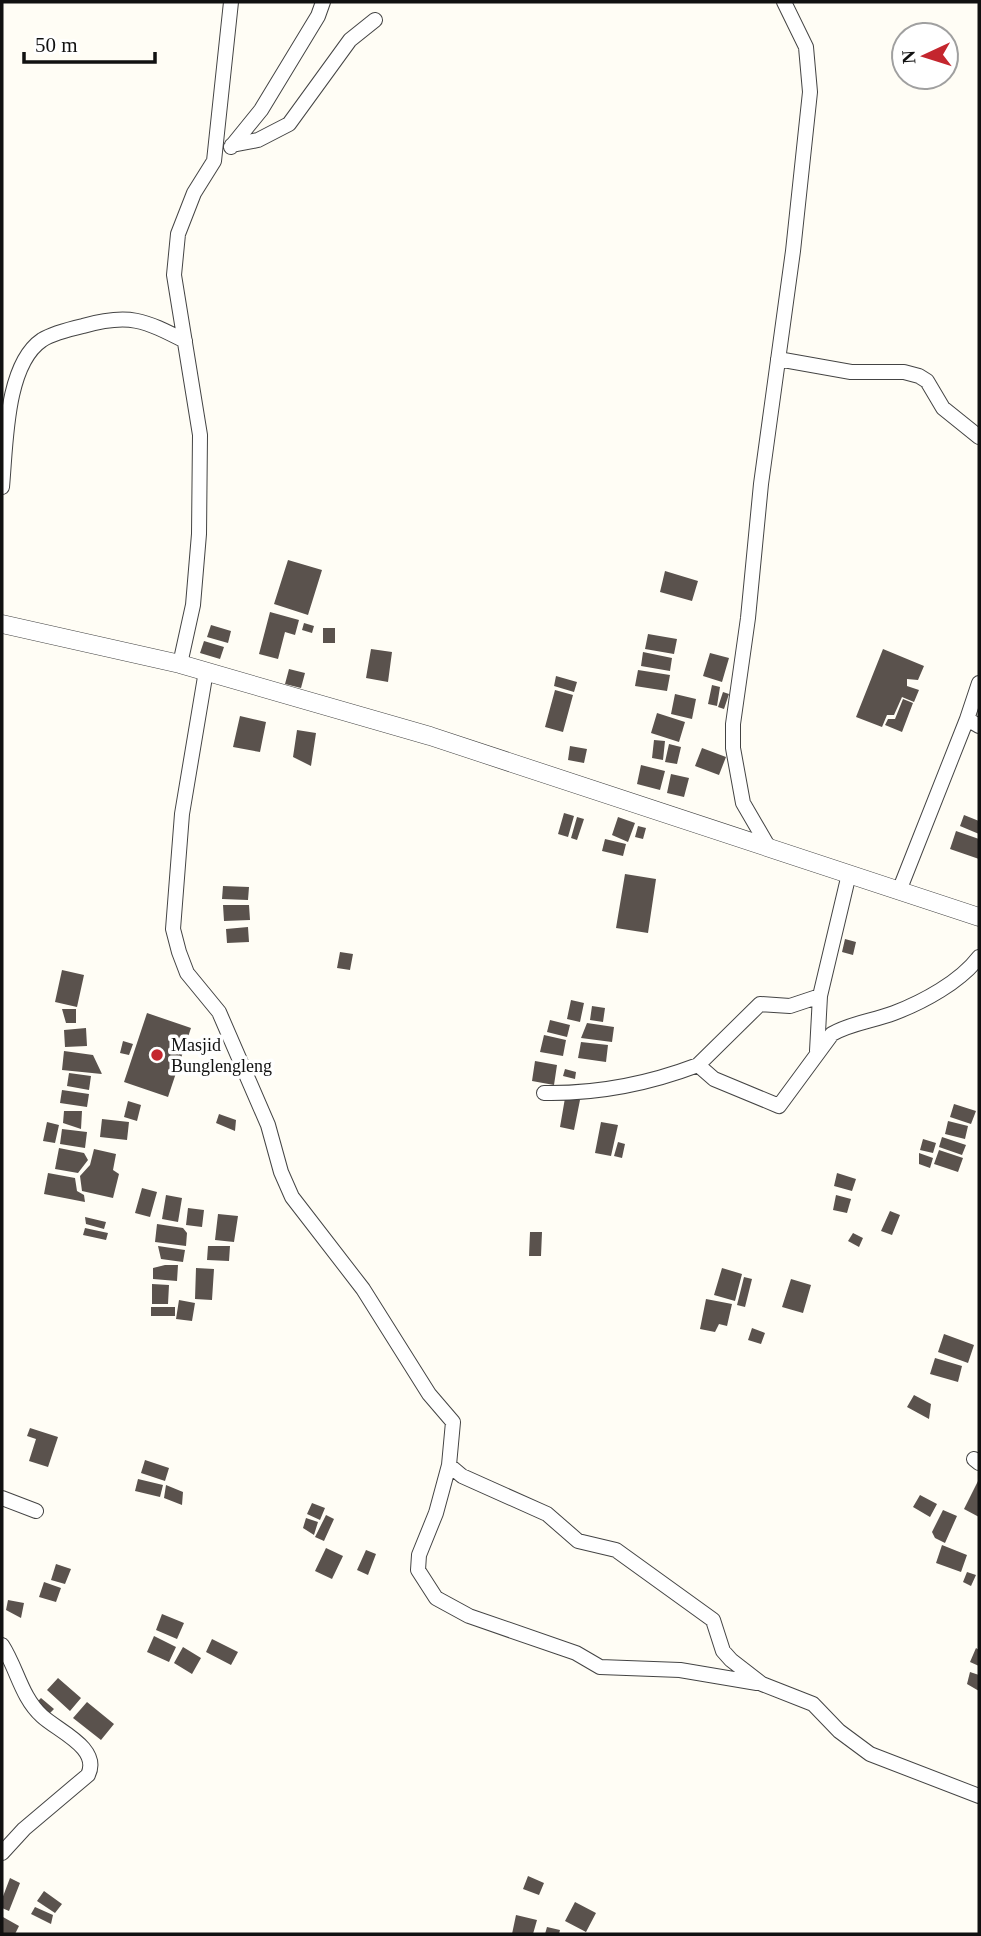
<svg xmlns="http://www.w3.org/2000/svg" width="981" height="1936" viewBox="0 0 981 1936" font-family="Georgia,serif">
	<rect width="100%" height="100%" fill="#fffdf5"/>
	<path fill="#5a524d" d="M 288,560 L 322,570 L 308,615 L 274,604 Z
		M 665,571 L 698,581 L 692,601 L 660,592 Z
		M 270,612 L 299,620 L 295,635 L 285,632 L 278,659 L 259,654 Z
		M 304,623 L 314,626 L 312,633 L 302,630 Z
		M 211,625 L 231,631 L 228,643 L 207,637 Z
		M 323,628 L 335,628 L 335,643 L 323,643 Z
		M 648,634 L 677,639 L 674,654 L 645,649 Z
		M 204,641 L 224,647 L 220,659 L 200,653 Z
		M 371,649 L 392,652 L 388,682 L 366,678 Z
		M 883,649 L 924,666 L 918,680 L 907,679 L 907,686 L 919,690 L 914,702 L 902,697 L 894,715 L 887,715 L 882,727 L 856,717 Z
		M 643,652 L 672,658 L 670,671 L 641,666 Z
		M 710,653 L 729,658 L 722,682 L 703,676 Z
		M 289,669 L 305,673 L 301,688 L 285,684 Z
		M 638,670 L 670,675 L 667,691 L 635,686 Z
		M 556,676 L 577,682 L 574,692 L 554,686 Z
		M 712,685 L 720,687 L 717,706 L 708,704 Z
		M 555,690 L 573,695 L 563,732 L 545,727 Z
		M 723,692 L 729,694 L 724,709 L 718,707 Z
		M 675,694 L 696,699 L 692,719 L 671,714 Z
		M 903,699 L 913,703 L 902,732 L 885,725 L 888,719 L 895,719 Z
		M 657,713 L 685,722 L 679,742 L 651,733 Z
		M 240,716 L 266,722 L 260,752 L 233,747 Z
		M 297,730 L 316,733 L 311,766 L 293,757 Z
		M 654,740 L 665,741 L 663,760 L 652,758 Z
		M 669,744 L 681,747 L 677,764 L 665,762 Z
		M 570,746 L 587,749 L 584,763 L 568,760 Z
		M 702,748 L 726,757 L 719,775 L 695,766 Z
		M 641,765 L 665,771 L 660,790 L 637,784 Z
		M 671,774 L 689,778 L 684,797 L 667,793 Z
		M 564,813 L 574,816 L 568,837 L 558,834 Z
		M 964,815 L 979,821 L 979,834 L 960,826 Z
		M 577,817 L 584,819 L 577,840 L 571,838 Z
		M 618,817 L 635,823 L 628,842 L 612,835 Z
		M 638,826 L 646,828 L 643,839 L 635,837 Z
		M 956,831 L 979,839 L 979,859 L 950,849 Z
		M 605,839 L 626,844 L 623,856 L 602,851 Z
		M 625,874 L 656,879 L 648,933 L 616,928 Z
		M 223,886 L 249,887 L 248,900 L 222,899 Z
		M 223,905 L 249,905 L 250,920 L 224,921 Z
		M 248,927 L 249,942 L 227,943 L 226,929 Z
		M 845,939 L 856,942 L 853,955 L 842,952 Z
		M 340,952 L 353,954 L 350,970 L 337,968 Z
		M 62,970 L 84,975 L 77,1007 L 55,1002 Z
		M 571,1000 L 584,1003 L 580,1022 L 567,1019 Z
		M 592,1006 L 605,1008 L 603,1022 L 590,1020 Z
		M 62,1009 L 76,1009 L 76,1023 L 66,1023 Z
		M 147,1013 L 191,1028 L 168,1097 L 124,1082 Z
		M 550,1020 L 570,1025 L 567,1037 L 547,1032 Z
		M 587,1023 L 614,1027 L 612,1042 L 581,1038 Z
		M 86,1028 L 87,1046 L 65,1047 L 64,1030 Z
		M 544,1035 L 566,1040 L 563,1056 L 540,1052 Z
		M 123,1041 L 133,1044 L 129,1055 L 120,1053 Z
		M 581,1042 L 608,1045 L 606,1062 L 578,1058 Z
		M 64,1051 L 93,1055 L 102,1074 L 62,1070 Z
		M 535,1061 L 557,1065 L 554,1085 L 532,1081 Z
		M 565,1069 L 576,1072 L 575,1079 L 563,1076 Z
		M 69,1073 L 91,1076 L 89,1090 L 67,1086 Z
		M 62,1090 L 89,1094 L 87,1107 L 60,1103 Z
		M 565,1098 L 580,1100 L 574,1130 L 560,1127 Z
		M 128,1101 L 141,1105 L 137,1121 L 124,1117 Z
		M 954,1104 L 976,1111 L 971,1124 L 950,1117 Z
		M 64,1111 L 82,1111 L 81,1129 L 63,1123 Z
		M 219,1114 L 236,1120 L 235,1131 L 216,1123 Z
		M 102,1119 L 129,1122 L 127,1140 L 100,1137 Z
		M 948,1121 L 968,1126 L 965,1139 L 945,1134 Z
		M 47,1122 L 59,1125 L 55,1143 L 43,1141 Z
		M 601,1122 L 618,1125 L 611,1156 L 595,1153 Z
		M 62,1129 L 87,1132 L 85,1148 L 60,1144 Z
		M 942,1137 L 966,1145 L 962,1155 L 939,1147 Z
		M 923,1139 L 936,1143 L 933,1153 L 920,1150 Z
		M 618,1142 L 625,1144 L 622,1158 L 614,1156 Z
		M 59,1148 L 84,1153 L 88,1160 L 78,1173 L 55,1169 Z
		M 94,1149 L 116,1154 L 113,1170 L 119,1174 L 113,1198 L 82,1191 L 80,1176 L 90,1165 Z
		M 939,1150 L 963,1158 L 958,1172 L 934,1164 Z
		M 919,1153 L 933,1158 L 930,1168 L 919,1164 Z
		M 48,1173 L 75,1178 L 77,1191 L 84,1195 L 85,1202 L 44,1194 Z
		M 837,1173 L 856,1179 L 852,1191 L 834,1186 Z
		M 142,1188 L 157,1192 L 150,1217 L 135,1213 Z
		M 166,1195 L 182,1198 L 178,1222 L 162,1219 Z
		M 836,1195 L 851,1199 L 847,1213 L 833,1210 Z
		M 188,1208 L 204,1210 L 202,1227 L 186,1225 Z
		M 890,1211 L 900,1215 L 892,1235 L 881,1231 Z
		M 218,1214 L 238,1216 L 234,1242 L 215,1240 Z
		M 85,1217 L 106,1222 L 104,1229 L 86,1224 Z
		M 157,1224 L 183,1228 L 187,1233 L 186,1246 L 155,1242 Z
		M 85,1228 L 108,1233 L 106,1240 L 83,1235 Z
		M 530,1232 L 542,1232 L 541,1256 L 529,1256 Z
		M 853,1233 L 863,1238 L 859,1247 L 848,1241 Z
		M 158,1246 L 185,1250 L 183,1262 L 161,1259 Z
		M 208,1246 L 230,1246 L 229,1261 L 207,1260 Z
		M 165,1265 L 178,1265 L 177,1281 L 153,1279 L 153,1268 Z
		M 196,1268 L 214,1269 L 212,1300 L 195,1299 Z
		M 722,1268 L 742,1274 L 735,1301 L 714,1295 Z
		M 744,1277 L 752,1279 L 745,1307 L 737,1305 Z
		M 791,1279 L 811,1285 L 803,1313 L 782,1307 Z
		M 152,1284 L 169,1285 L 168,1304 L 152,1304 Z
		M 706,1299 L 732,1304 L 727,1326 L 719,1324 L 715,1332 L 700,1329 Z
		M 179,1300 L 195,1303 L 192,1321 L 176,1319 Z
		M 151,1307 L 175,1307 L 175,1316 L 151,1316 Z
		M 752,1328 L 765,1333 L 761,1344 L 748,1340 Z
		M 944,1334 L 974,1345 L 968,1363 L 938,1352 Z
		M 935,1358 L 962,1366 L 958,1382 L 930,1374 Z
		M 914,1395 L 931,1404 L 929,1419 L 907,1407 Z
		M 30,1428 L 58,1437 L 48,1467 L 29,1461 L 36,1439 L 27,1436 Z
		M 145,1460 L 169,1468 L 165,1481 L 141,1473 Z
		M 138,1479 L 163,1485 L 160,1497 L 135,1491 Z
		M 979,1479 L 979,1517 L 964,1509 Z
		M 166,1485 L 183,1492 L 182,1505 L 164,1498 Z
		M 920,1495 L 937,1504 L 930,1517 L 913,1507 Z
		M 312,1503 L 325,1508 L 320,1520 L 307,1514 Z
		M 943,1510 L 957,1516 L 945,1543 L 935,1538 L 932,1532 Z
		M 326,1515 L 334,1519 L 324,1541 L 315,1537 Z
		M 306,1518 L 318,1522 L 314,1535 L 303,1528 Z
		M 942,1545 L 967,1555 L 961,1572 L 936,1563 Z
		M 326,1548 L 343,1556 L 332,1579 L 315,1571 Z
		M 366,1550 L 376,1554 L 368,1575 L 357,1570 Z
		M 56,1564 L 71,1569 L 65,1584 L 51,1580 Z
		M 967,1572 L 976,1575 L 971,1586 L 963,1582 Z
		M 44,1582 L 61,1588 L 56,1602 L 39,1597 Z
		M 8,1600 L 24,1603 L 21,1618 L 6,1610 Z
		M 162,1614 L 184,1623 L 177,1639 L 156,1630 Z
		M 154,1636 L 176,1647 L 169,1662 L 147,1652 Z
		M 212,1639 L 238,1652 L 231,1665 L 206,1652 Z
		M 183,1647 L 201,1658 L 192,1674 L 174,1663 Z
		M 976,1648 L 979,1650 L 979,1666 L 970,1662 Z
		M 970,1672 L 979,1675 L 979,1691 L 967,1684 Z
		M 58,1678 L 81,1698 L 70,1711 L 47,1690 Z
		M 41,1698 L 54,1709 L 49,1714 L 36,1703 Z
		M 87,1702 L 114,1724 L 101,1740 L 73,1718 Z
		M 528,1876 L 544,1883 L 539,1895 L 523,1889 Z
		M 10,1878 L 20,1883 L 9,1911 L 2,1908 L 2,1899 Z
		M 44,1891 L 62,1904 L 55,1913 L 37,1901 Z
		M 575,1902 L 596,1913 L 586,1932 L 565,1921 Z
		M 35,1907 L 53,1915 L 51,1924 L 31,1914 Z
		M 516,1915 L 537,1920 L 533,1934 L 512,1934 Z
		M 3,1917 L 19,1926 L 15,1934 L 2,1934 Z
		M 547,1927 L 560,1930 L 559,1934 L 545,1934 Z"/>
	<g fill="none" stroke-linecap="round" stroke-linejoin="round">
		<defs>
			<path id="minor" d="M 232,145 L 258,140 L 289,124 L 350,40 L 375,20
				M 231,147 L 261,110 L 318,16 L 323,2
				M 778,359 L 851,372 L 904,372 L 919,376 L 927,381 L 943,408 L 979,437
				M 2,487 C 6,446 5,365 42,340 C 53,333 70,329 83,326 C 129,313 144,320 185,341
				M 180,664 L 193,605 L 199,534 L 200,435 L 174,275 L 178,234 L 194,193 L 214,161 L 231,2
				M 206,671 L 182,814 L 173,929 L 179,952 L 187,973 L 219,1012 L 268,1125 L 281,1172 L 292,1197 L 363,1289 L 429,1394 L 453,1422 L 449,1465 L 462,1476 L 547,1514 L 578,1541 L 616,1550 L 713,1620 L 723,1651 L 731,1660 L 762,1684 L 813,1704 L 839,1731 L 870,1754 L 979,1796
				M 979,683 L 967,719 L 979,726
				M 768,846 L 743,803 L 733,748 L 733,724 L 748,618 L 761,484 L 793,251 L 810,92 L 806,47 L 784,2
				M 899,891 L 967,719
				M 817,1051 L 820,996 L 849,874
				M 698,1065 L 760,1004 L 790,1006 L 820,996
				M 544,1093 C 598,1094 648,1084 698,1065 L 714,1079 L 779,1106 L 832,1034 C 851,1023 873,1021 894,1013 C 923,1002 960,982 979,957
				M 974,1459 L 979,1463
				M 449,1465 L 436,1513 L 419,1555 L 418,1570 L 436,1598 L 469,1616 L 576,1653 L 600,1667 L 680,1670 L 757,1683
				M 2,1498 L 36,1511
				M 2,1645 C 17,1668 21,1697 42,1716 C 58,1731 101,1748 88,1775 L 24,1829 L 2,1853"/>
			<path id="tertiary" d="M 2,624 L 180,664 L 430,736 L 979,917"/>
		</defs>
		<use href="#minor" stroke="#444" stroke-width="16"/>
		<use href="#tertiary" stroke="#444" stroke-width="19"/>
		<use href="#minor" stroke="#fff" stroke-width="14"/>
		<use href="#tertiary" stroke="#fff" stroke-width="18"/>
	</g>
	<circle fill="#c4262e" stroke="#fff" stroke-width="2.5" cx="157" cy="1055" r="7"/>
	<g text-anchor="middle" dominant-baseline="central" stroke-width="7" stroke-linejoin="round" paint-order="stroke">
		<g font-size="18" fill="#111" stroke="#fff" text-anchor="start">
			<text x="171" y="1045">Masjid<tspan x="171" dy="21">Bunglengleng</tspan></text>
		</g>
	</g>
	<rect width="981" height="1936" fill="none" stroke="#111111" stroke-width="7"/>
	<g transform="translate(925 56) rotate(266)"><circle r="33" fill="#ffffff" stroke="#a0a0a0" stroke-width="2"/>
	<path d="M0-5L12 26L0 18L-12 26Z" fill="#c4262e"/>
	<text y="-10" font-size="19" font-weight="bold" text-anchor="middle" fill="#111111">N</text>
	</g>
	<path d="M24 52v10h131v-10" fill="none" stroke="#111111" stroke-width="3.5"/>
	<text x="35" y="52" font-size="21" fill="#111111" stroke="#ffffff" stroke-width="5" paint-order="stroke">50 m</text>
</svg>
